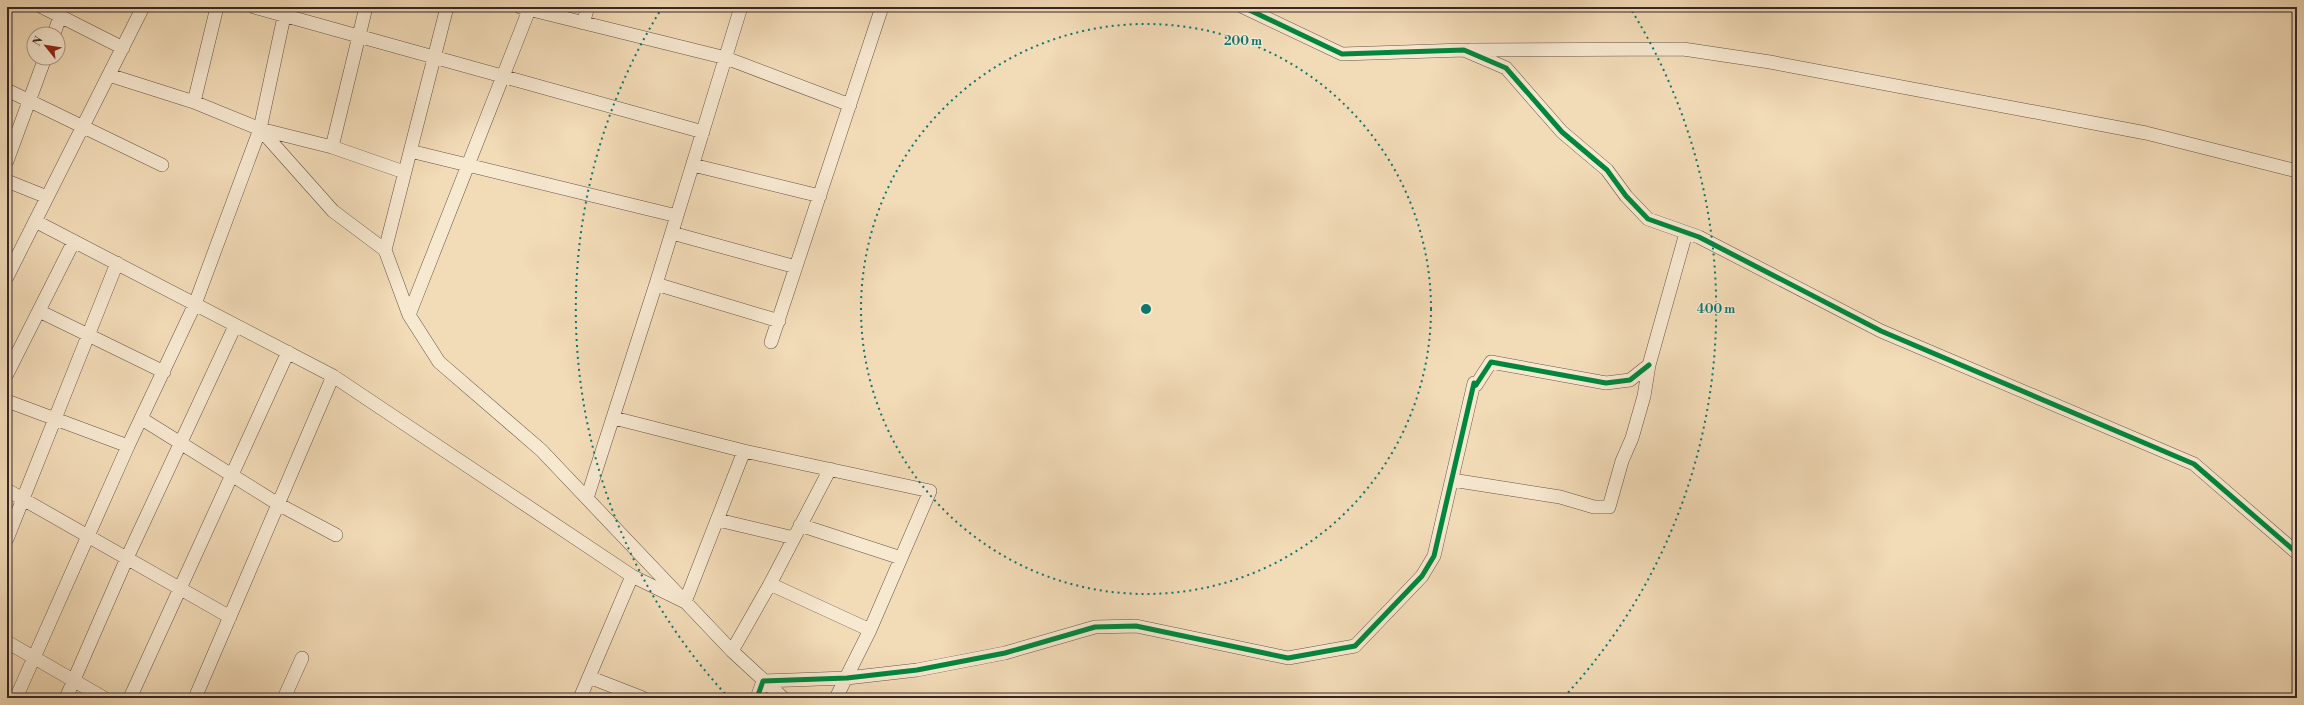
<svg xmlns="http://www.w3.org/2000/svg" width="2304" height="705" viewBox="0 0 2304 705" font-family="'Libre Bodoni',serif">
	<rect width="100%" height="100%" fill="#f2dbb7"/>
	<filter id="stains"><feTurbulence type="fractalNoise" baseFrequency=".005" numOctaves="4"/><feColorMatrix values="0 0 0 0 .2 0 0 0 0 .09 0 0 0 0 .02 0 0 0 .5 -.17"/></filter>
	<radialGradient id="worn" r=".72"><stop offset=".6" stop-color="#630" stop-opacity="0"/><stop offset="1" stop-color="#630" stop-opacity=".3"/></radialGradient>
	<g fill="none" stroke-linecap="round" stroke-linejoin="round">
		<defs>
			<path id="minor" d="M 42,7 L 123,48
				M 254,7 L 703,132
				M 520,7 L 726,58 L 850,105
				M 1243,7 L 1342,54 L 1464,50 L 1506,68 L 1562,132 L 1607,170 L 1626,196 L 1648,219 L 1699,237 L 1881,331 L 2194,464 L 2297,553
				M 583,23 L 588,7
				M 54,34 L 60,16
				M 1470,50 L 1683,49 L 1770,62 L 2146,133 L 2297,171
				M 109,75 L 194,102 L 260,129 L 332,147 L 404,172
				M 7,90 L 162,165
				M 194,102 L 217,7
				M 260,129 L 333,211 L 385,250 L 409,315 L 439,362 L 541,450 L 732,651 L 783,698
				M 332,147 L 366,7
				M 410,151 L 677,216
				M 7,161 L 45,58
				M 693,165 L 820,196
				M 7,181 L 47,197
				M 35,221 L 333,376 L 632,576 L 685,602 L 744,451
				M 672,233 L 796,267
				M 385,250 L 447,7
				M 7,277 L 143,7
				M 656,284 L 779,321
				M 39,311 L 164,372
				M 409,315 L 529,10
				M 771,342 L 882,7
				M 7,374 L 74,241
				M 7,401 L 128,446
				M 614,418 L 744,451 L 930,491 L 870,630 L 836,698
				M 142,419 L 278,504 L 336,535
				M 1452,480 L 1560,497 L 1594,507 L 1609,507 L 1622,461 L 1632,438 L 1644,396 L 1649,365 L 1686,233
				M 7,490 L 230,617
				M 587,498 L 656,284 L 741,7
				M 718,520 L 794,538
				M 800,525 L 901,558
				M 7,539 L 117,263
				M 770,584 L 870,630
				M 7,642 L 104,698
				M 732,651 L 770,584 L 830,469
				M 589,677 L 643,698
				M 16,698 L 128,446 L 195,304 L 260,129 L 286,7
				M 66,698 L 127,558 L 235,326
				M 130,698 L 288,352
				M 195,698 L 333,376
				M 284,698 L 302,658
				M 580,698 L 632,576
				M 757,698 L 763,681 L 847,678 L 917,670 L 1005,653 L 1095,627 L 1136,626 L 1288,658 L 1355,646 L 1422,576 L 1434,556 L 1474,383 L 1476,385 L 1491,362 L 1606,383 L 1630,380 L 1649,365"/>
		</defs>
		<use href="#minor" stroke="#655447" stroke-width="14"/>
		<use href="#minor" stroke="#f7e8d0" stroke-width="13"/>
		<defs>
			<path id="cycleway" d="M 1243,7 L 1342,54 L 1464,50 L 1506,68 L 1562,132 L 1607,170 L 1626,196 L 1648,219 L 1699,237 L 1881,331 L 2194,464 L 2297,553
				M 757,698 L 763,681 L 847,678 L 917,670 L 1005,653 L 1095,627 L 1136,626 L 1288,658 L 1355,646 L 1422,576 L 1434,556 L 1474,383 L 1476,385 L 1491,362 L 1606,383 L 1630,380 L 1649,365"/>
		</defs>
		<use href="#cycleway" stroke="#f7e8d0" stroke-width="8"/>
		<use href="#cycleway" stroke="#00873e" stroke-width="5"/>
	</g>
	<g fill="none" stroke="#0f766e" stroke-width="2" stroke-dasharray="2 4">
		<circle cx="1146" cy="309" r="285"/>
		<path d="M729 698A570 570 0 0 1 660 11M1632 11A570 570 0 0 1 1563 698"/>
	</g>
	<circle cx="1146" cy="309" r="6" fill="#0f766e" stroke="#f7e8d0" stroke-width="2"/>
	<g font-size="12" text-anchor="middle" font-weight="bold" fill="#0f766e" stroke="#f7e8d0" stroke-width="3" stroke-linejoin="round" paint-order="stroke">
		<text x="1243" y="45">200 m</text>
		<text x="1716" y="313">400 m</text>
	</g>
	<rect width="2304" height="705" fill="none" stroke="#f2dbb7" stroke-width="24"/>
	<rect x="8" y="8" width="2288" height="689" fill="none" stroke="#362722" stroke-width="2"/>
	<rect x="12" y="12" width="2280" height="681" fill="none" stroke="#362722"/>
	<g transform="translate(46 46) rotate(300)"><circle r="19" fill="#f7e8d0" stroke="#aa9b8a"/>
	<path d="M0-3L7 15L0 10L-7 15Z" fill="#8f2418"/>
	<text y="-6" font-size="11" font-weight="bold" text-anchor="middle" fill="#362722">N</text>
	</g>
	<rect width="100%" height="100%" filter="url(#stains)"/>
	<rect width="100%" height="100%" fill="url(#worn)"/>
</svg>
